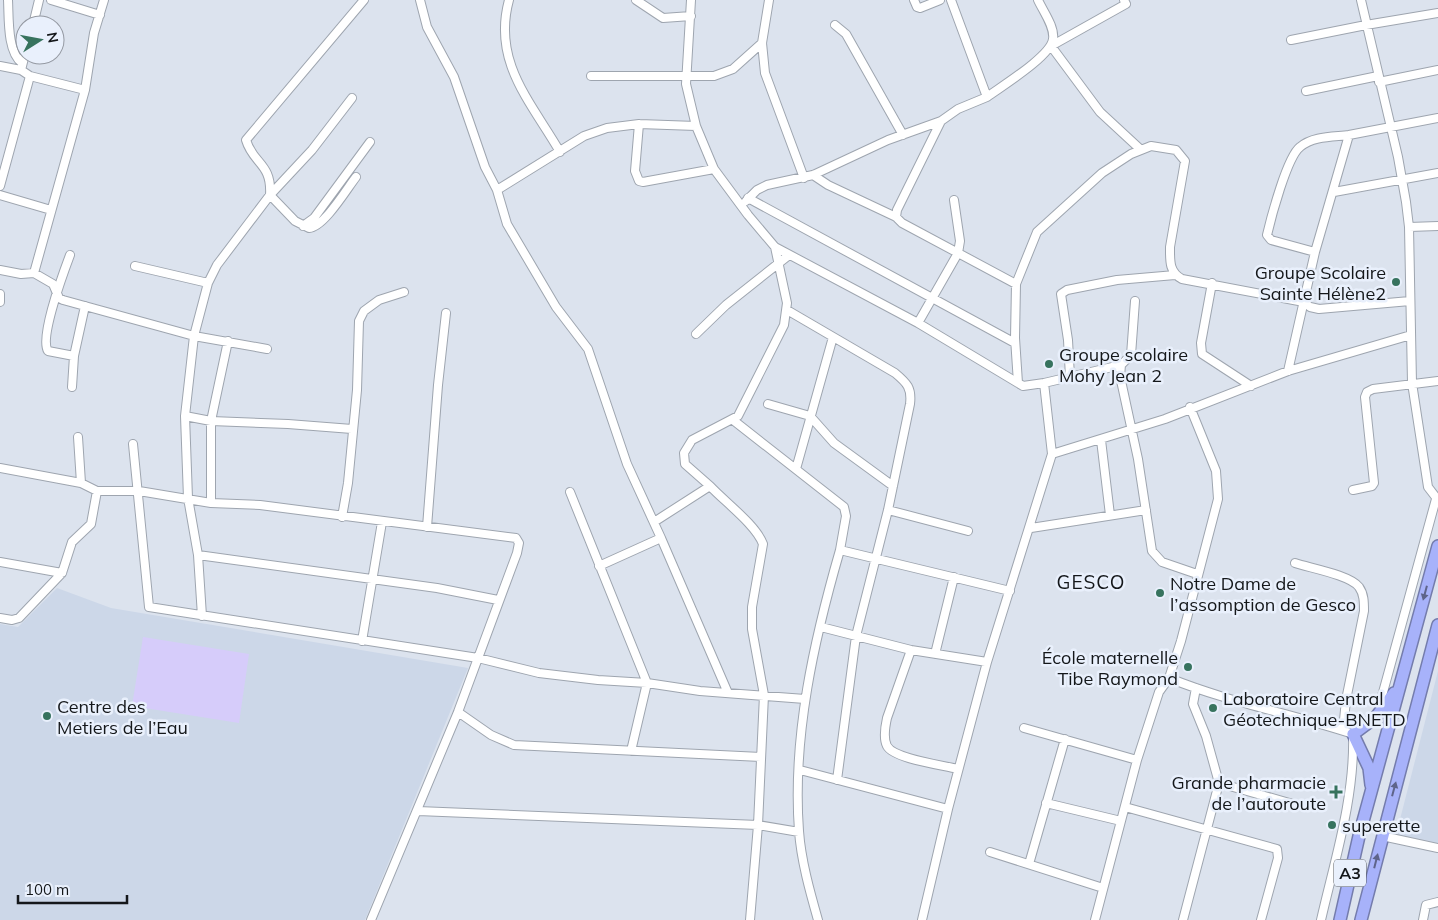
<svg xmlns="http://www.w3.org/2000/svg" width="1438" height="920" viewBox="0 0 1438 920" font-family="Mulish,sans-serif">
	<rect width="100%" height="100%" fill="#dce3ee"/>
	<path fill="#ccd7e8" d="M 57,588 L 111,608 L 468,668 L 365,920 L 0,920 L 0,624 L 18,627 Z
		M 1438,671 L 1438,845 L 1396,835 Z"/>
	<path fill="#d6ccfa" d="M 143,637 L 249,654 L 239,723 L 132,706 Z"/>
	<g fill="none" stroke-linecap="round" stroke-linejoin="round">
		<defs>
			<path id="minor" d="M 8,0 C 9,18 7,52 22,63
				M 51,0 L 100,15
				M 104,0 L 94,33 L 85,90 L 34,273 L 53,284 L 59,298 L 63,300 L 194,336 L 267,349
				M 420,0 L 427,27 L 454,77 L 485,167 L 497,190 L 507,224 L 556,307 L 588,349 L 627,464 L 661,538 L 728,693
				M 509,0 C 492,62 531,102 560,152
				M 636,0 L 663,18 L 691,16
				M 691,0 L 686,84 L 696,126 L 714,169 L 748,215 L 775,247 L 918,323 L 1023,386 L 1044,383 L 1121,365
				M 769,0 L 762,43 L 765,73 L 804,178
				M 914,0 L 917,7 L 920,8 L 940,0
				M 1124,0 L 1126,4 L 1051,46 L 1100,112 L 1140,149
				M 1361,0 L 1398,157 L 1406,202 L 1409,227 L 1412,383 L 1428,487 L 1438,500
				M 33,25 L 39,0
				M 835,25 L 846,34 L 903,135
				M 1291,40 L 1366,25 L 1438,13
				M 0,66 L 21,70
				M 30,76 L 85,90
				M 591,76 L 714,76 L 733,69 L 762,43
				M 1379,82 L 1438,70
				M 1306,91 L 1378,76
				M 987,97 C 1002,86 1051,56 1053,39 C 1055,27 1043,11 1038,0
				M 639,124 L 635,171 L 639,181 L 643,182 L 714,169
				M 813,175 L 828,185 L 896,217 L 902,223 L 1016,284
				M 356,177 C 346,190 324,227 309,228 L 295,221 L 270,195 C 272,163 253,164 246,140 L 364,0
				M 0,186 L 30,76 L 21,70 L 25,54
				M 497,190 L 584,136 L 607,128 L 639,124 L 696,126
				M 1334,192 L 1438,173
				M 0,195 L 51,210
				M 748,198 L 1015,343
				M 746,201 L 757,190 L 767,185 L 813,175 L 888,140 L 941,121
				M 896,217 L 897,210 L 941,121 L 958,109 L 987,97 L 951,0
				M 303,226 L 314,218 L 370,142
				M 1409,227 L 1438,226
				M 1315,252 L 1271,240 L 1267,235 C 1271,218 1287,157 1300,147 C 1313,136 1333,137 1349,135
				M 70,255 C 64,271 39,338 48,351 L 74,356
				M 135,266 L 208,283
				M 0,270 L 21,274 L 34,273
				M 1212,283 L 1201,343 L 1202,354 L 1251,386
				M 0,294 L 0,302
				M 1135,301 L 1131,355 L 1121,365 L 1120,376 L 1138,459 L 1152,551 L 1162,562 L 1197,574
				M 787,310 L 895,373 C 907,383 912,388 910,404 L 888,510 L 856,636 L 837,780
				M 918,323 L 958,253 L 960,241 L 954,200
				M 696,334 L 726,305 L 789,255
				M 1288,371 L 1315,252 L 1349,135 L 1438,118
				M 1070,377 L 1068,340 L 1061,294 L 1067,290 L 1117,280 L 1175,275
				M 1018,383 L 1015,338 L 1016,284 L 1037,232 L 1102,173 L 1131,154 L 1151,146 L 1176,150 L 1185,161 L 1170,247 C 1170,261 1169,272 1182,279 L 1304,302 L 1310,307 L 1319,309 L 1410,301
				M 1044,383 L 1052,454
				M 72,387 L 74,356 L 85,306
				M 768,404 L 810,416 L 834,443 L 893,486
				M 185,416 L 211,421 L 288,424 L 352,429
				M 733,420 L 844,507 L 846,516 L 840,550 L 1010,591
				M 78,437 L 81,483
				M 1101,440 L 1110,515
				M 133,444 L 149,607 L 478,658 L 539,673 L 598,680 L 647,683 L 700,691 L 805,699
				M 0,468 L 81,483 L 97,491 L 139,491 L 211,503 L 260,505 L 516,538 L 519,543 L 517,553 L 458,712 L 371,920
				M 796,469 L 833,337
				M 710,486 C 725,502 756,525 763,544 L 752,607 L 752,629 L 764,695 L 758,825 L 750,920
				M 1353,490 L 1372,486 L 1374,483 L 1365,397 L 1367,392 L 1373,389 L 1438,381
				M 570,492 L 647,683 L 631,751
				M 211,503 L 211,421 L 228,341
				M 888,510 L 968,531
				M 342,517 L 348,483 L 357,390 L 359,321 L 364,311 L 379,300 L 404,292
				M 654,522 L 710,486 L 685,464 L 684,453 L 692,440 L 738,416 L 784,325 L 787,303 L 775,247
				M 427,527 L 438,385 L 446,313
				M 1031,528 L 1146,510
				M 198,555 L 437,588 L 498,600
				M 0,562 L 62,573 L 72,542 L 91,524 L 97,491
				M 1295,563 C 1310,568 1350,575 1359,587 C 1364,594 1364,602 1364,611 L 1346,700 L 1343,730
				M 599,566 L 661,538
				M 202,616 L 198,555 L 188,498 L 185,416 L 194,336 L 208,283 L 217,265 L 270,195 L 312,150 L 352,98
				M 0,618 L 12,620 L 19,618 L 62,573
				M 821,627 L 911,650 L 987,662
				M 362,641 L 382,522
				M 911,650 L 887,718 C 885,727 883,738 887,746 C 894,759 943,765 958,769
				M 935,654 L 954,577
				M 1169,678 C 1228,702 1292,714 1353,734 C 1355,797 1335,859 1321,920
				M 1382,696 L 1436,499
				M 458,712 L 491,735 L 514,745 L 761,757
				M 1024,728 L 1137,760
				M 800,770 L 948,809
				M 1219,783 L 1293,804
				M 1046,803 L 1121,821
				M 1125,807 L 1277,849 L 1278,858 L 1261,920
				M 418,811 L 758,825 L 799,832
				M 1382,836 L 1438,848
				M 990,852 L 1103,888
				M 1029,864 L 1065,739
				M 818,920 C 810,892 801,860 799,831 C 792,737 814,640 840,550
				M 922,920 L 948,809 L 987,662 L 1052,454 L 1165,419 L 1288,371 L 1411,335
				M 1095,920 L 1137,760 L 1159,692 L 1169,678 L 1181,641 L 1218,499 L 1216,471 L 1190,407
				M 1183,920 L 1219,783 L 1206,736 L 1193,704 L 1196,688
				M 1423,920 L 1426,905 L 1438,902"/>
			<path id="highway" d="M 1371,785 L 1369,768 L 1353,734 L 1376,717 L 1394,693
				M 1340,920 L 1359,836 L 1438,546
				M 1361,920 L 1438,625"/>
		</defs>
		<use href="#minor" stroke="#9ea5af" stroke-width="10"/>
		<use href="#highway" stroke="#747cac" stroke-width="14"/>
		<use href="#minor" stroke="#fff" stroke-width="8"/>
		<use href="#highway" stroke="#a7b2fa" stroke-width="11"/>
	</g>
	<defs><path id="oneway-solid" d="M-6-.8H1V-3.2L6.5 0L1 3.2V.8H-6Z" transform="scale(1.25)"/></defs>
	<g fill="#5e648a">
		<use href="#oneway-solid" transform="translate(1425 593) rotate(105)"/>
		<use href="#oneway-solid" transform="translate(1394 789) rotate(-75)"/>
		<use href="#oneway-solid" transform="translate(1376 861) rotate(-76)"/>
	</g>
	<g fill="#37735e" stroke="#e9f0fc" stroke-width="2">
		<circle cx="1396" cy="282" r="5"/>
		<circle cx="1049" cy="364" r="5"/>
		<circle cx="1160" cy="593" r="5"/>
		<circle cx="1188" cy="667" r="5"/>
		<circle cx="1213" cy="708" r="5"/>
		<circle cx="47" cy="716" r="5"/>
		<path d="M1333.5 784.5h5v5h5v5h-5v5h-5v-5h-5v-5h5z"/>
		<circle cx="1332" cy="825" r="5"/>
	</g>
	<g text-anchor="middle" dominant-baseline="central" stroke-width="5" stroke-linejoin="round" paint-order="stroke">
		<rect fill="#e9f0fc" stroke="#54585e" stroke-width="1" x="1334" y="859.5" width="32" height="27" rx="4"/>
		<g font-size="16" font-weight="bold" fill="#14171a">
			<text x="1350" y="873">A3</text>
		</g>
		<g font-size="18" fill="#14171a" stroke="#e9f0fc" text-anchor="start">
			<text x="1386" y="272" text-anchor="end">Groupe Scolaire<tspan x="1386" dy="21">Sainte Hélène2</tspan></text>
			<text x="1059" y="354">Groupe scolaire<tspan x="1059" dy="21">Mohy Jean 2</tspan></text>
			<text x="1170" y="583">Notre Dame de<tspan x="1170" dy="21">l’assomption de Gesco</tspan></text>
			<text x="1178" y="657" text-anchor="end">École maternelle<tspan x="1178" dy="21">Tibe Raymond</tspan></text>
			<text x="1223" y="698">Laboratoire Central<tspan x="1223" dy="21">Géotechnique-BNETD</tspan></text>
			<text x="57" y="706">Centre des<tspan x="57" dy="21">Metiers de l’Eau</tspan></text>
			<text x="1326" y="782" text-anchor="end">Grande pharmacie<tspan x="1326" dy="21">de l’autoroute</tspan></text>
			<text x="1342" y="825">superette</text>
		</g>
		<g font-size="19" letter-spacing="1" fill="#14171a" stroke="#e9f0fc">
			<text x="1091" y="582">GESCO</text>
		</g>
	</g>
	<g transform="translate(40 40) rotate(79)"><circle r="24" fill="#e9f0fc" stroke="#9499a2"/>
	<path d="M0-4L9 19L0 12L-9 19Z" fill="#37735e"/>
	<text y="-8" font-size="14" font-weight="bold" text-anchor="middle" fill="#14171a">N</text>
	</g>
	<path d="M18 895v8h109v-8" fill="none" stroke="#14171a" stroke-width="2.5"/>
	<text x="25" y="895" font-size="15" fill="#14171a" stroke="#e9f0fc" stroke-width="4" paint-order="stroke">100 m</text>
</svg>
